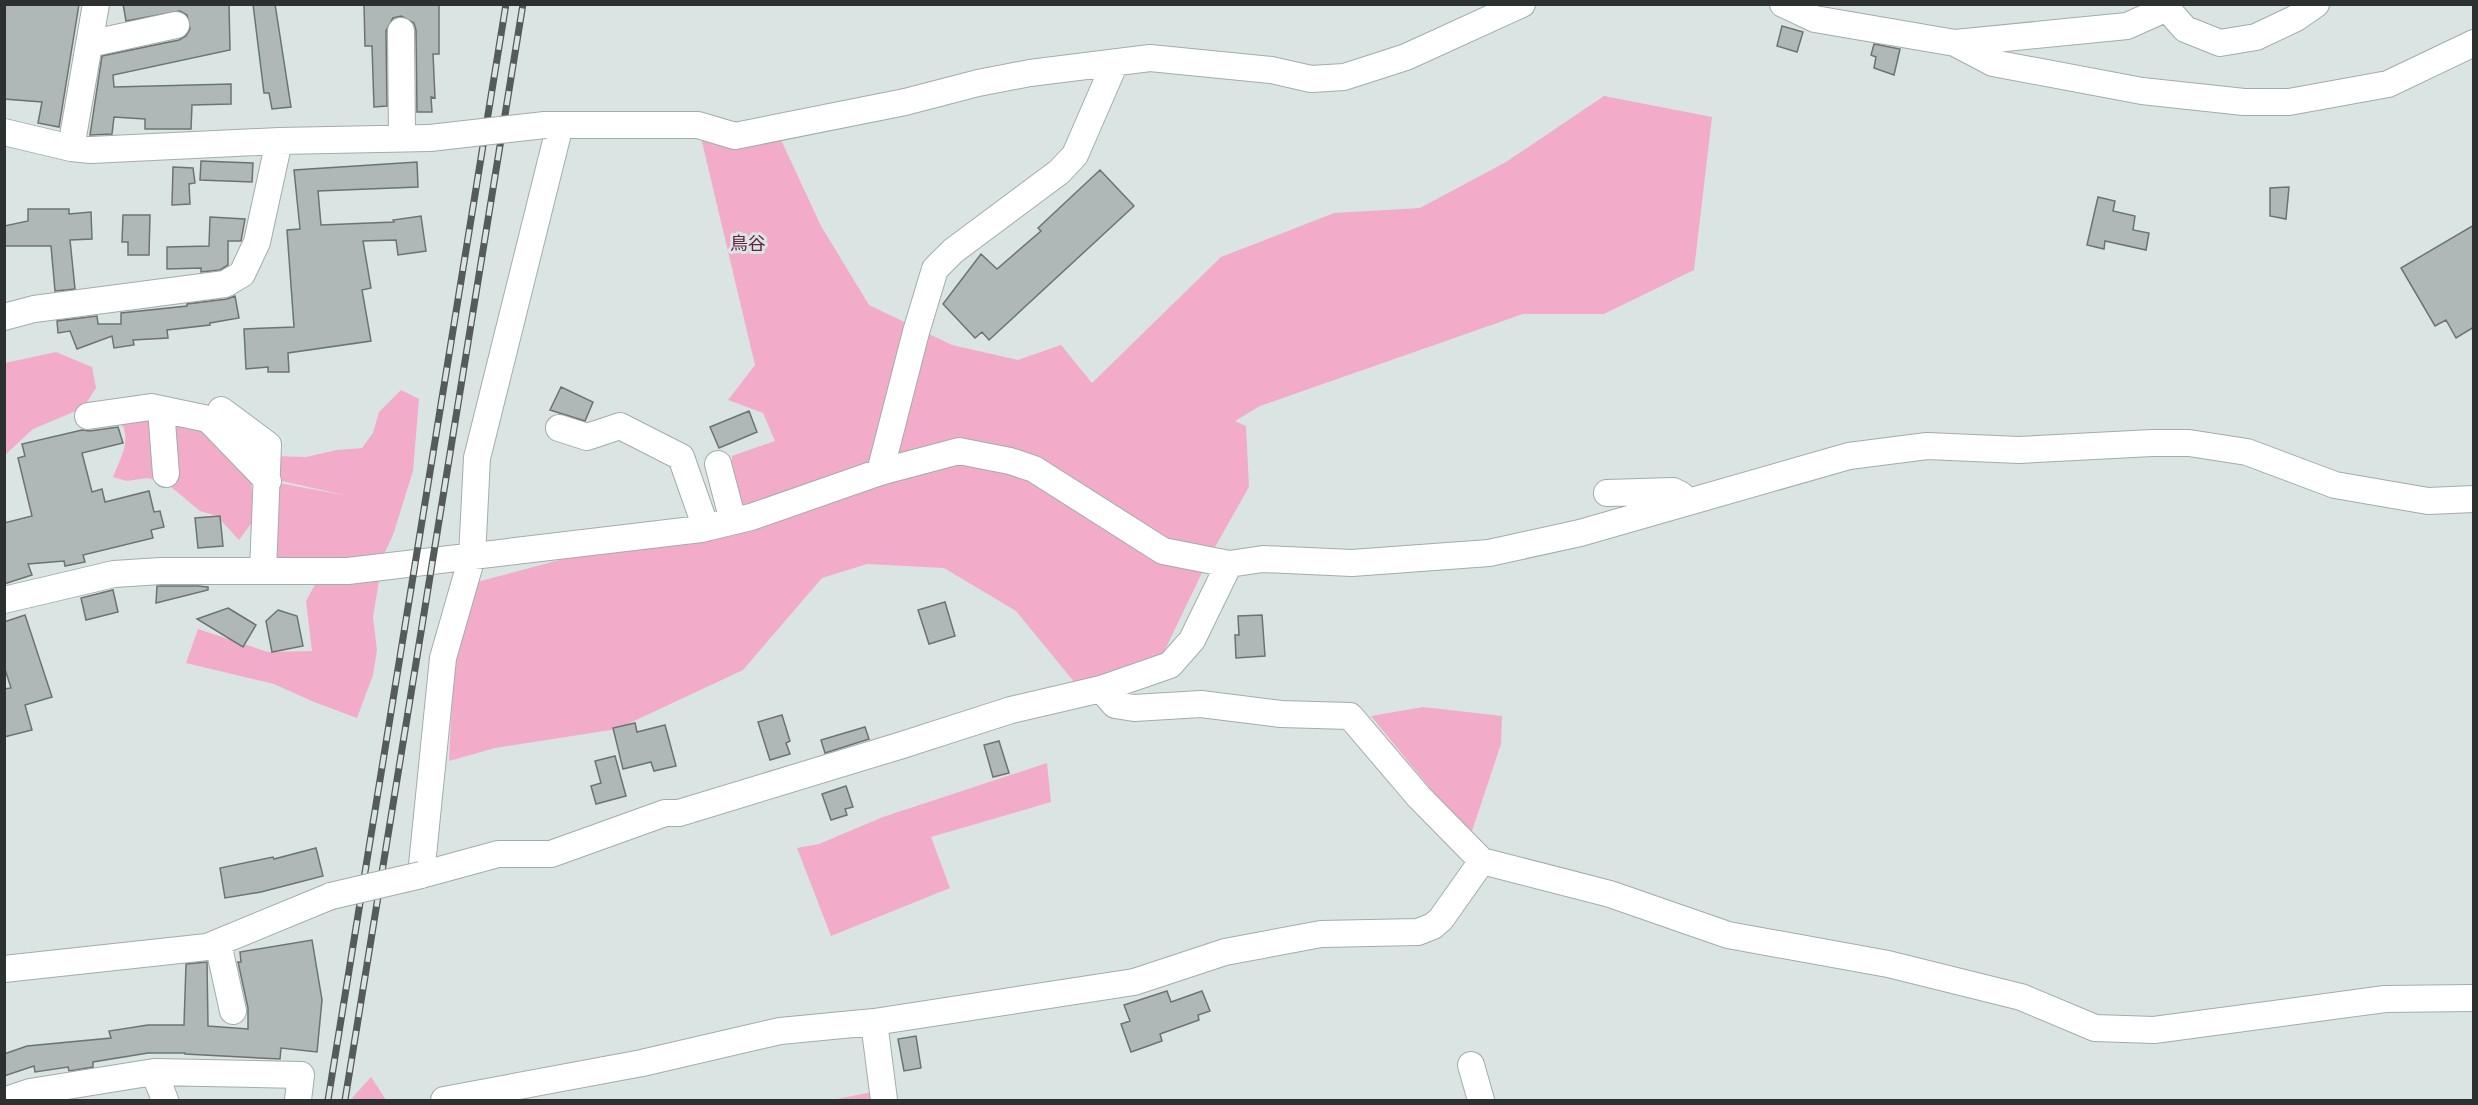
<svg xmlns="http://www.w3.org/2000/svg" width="2478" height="1105" viewBox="0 0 2478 1105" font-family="Overpass,'Noto Sans JP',sans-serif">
	<rect width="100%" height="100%" fill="#dae4e3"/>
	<path fill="#f2acc9" d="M 1604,96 L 1712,117 L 1694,270 L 1604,314 L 1523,314 L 1260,406 L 1235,421 L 1246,426 L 1249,487 L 1211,554 L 1162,656 L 1075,683 L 1016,611 L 944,568 L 867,564 L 822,578 L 743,670 L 617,729 L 495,748 L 449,761 L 458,587 L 654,535 L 718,525 L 732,478 L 732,456 L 775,441 L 763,413 L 728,400 L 755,365 L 698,125 L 775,127 L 821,226 L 869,305 L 952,345 L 1018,360 L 1061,345 L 1092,383 L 1221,257 L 1334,213 L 1420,208 L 1506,162 Z
		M 56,352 L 92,367 L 96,388 L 83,408 L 33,429 L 5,455 L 5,363 Z
		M 401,390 L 419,399 L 413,471 L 393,535 L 383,556 L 373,617 L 377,650 L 373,675 L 357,718 L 314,702 L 274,684 L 186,663 L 198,629 L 268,652 L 312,651 L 306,601 L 317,581 L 268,571 L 268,481 L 349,496 L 277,480 L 275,456 L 306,457 L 337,450 L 362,448 L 373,433 L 379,412 Z
		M 117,414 L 203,421 L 251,470 L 253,521 L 239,540 L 217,516 L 200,511 L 165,482 L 147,478 L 127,481 L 113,477 C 123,452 133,439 117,414 Z
		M 1423,707 L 1502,716 L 1501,744 L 1470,837 L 1371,716 Z
		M 1047,763 L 1051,802 L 931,837 L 950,888 L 831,936 L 797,848 L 819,844 L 883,817 Z
		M 371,1077 L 386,1100 L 352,1100 L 353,1097 Z
		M 872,1092 L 873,1100 L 832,1100 Z"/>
	<path fill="#afb8b7" stroke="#6b7473" stroke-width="1.5" d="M 4,4 L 79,4 L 59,127 L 38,123 L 42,102 L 4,99 Z
		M 123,4 L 229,4 L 230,50 L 113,75 L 114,87 L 231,84 L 231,104 L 192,105 L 191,129 L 145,129 L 145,119 L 114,117 L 112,134 L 90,135 L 102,56 L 179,40 L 186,36 L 190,29 L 187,15 L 180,11 L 126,21 Z
		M 253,4 L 275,4 L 291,107 L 272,109 L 269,93 L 264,93 Z
		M 364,4 L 439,4 L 439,54 L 433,54 L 435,98 L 431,97 L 432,112 L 417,112 L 416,30 L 414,23 L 401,16 L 393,18 L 386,31 L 387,106 L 374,107 L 372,46 L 365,46 Z
		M 1782,26 L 1803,32 L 1797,52 L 1777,46 Z
		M 1874,44 L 1900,49 L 1894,75 L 1874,68 L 1876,57 L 1871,55 Z
		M 201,161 L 253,163 L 252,182 L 200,180 Z
		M 417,162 L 418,187 L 318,191 L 321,225 L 394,222 L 393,220 L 421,216 L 426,251 L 398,255 L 396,240 L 363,241 L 371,288 L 362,290 L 371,341 L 288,353 L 289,372 L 268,372 L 268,367 L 246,369 L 244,329 L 294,327 L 287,230 L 300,229 L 294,170 Z
		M 173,167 L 193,168 L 195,183 L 189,184 L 190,204 L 172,205 Z
		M 1100,170 L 1134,206 L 989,340 L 982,332 L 975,338 L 943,304 L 981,254 L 997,269 L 1041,231 L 1038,228 Z
		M 2289,187 L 2286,219 L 2270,216 L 2270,188 Z
		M 2098,197 L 2115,201 L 2113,211 L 2135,216 L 2133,230 L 2149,233 L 2146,250 L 2105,241 L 2104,249 L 2087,245 Z
		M 28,209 L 69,209 L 69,214 L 91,212 L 92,239 L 70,240 L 75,289 L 55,291 L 51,246 L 4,246 L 4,226 L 28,221 Z
		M 123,215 L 150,215 L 149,255 L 128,255 L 128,242 L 122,242 Z
		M 210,217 L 245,219 L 241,241 L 228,241 L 228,265 L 220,270 L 201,272 L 201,268 L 167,269 L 167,247 L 209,246 Z
		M 2474,225 L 2474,327 L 2456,338 L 2446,320 L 2435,326 L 2401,268 Z
		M 235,296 L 239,318 L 210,323 L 210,325 L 167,330 L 168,338 L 133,340 L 134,345 L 114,348 L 112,336 L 77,349 L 70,331 L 58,333 L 57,321 L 97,316 L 98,324 L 121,324 L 121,313 L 187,306 L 187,304 L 227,299 Z
		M 561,387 L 593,402 L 585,421 L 550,410 Z
		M 749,411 L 757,432 L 719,448 L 710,427 Z
		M 118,427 L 123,443 L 82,453 L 92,492 L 102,489 L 105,502 L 149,491 L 154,512 L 160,511 L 164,527 L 151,530 L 153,538 L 83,555 L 85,562 L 65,566 L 64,561 L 28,564 L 32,575 L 4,584 L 4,523 L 32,516 L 18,458 L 25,456 L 22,444 L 82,430 L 90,431 Z
		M 220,516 L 223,546 L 198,548 L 195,518 Z
		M 157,586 L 198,586 L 208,587 L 208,590 L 156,603 Z
		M 113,590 L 118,612 L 86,620 L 81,598 Z
		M 945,602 L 955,636 L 929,644 L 918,610 Z
		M 228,608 L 256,625 L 243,647 L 197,619 Z
		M 278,610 L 297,616 L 303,646 L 272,652 L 266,621 Z
		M 25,615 L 52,697 L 25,705 L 32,730 L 4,737 L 4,689 L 11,688 L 4,666 L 4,622 Z
		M 1262,615 L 1265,656 L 1236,658 L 1235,635 L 1239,635 L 1238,616 Z
		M 782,715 L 790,741 L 786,743 L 790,754 L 770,760 L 758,722 Z
		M 635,723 L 637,732 L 665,725 L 676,766 L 654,771 L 651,762 L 623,769 L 613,728 Z
		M 865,727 L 869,739 L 825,753 L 821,740 Z
		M 999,741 L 1009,773 L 993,777 L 984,745 Z
		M 615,756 L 626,796 L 596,804 L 591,786 L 601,783 L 595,761 Z
		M 846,786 L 853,807 L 845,809 L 847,815 L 831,820 L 822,794 Z
		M 316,848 L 323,876 L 261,892 L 225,898 L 220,868 L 273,857 L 274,859 Z
		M 312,940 L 322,1000 L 317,1052 L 281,1048 L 280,1059 L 185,1054 L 185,1053 L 148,1053 L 93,1062 L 93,1067 L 69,1071 L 68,1067 L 35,1072 L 34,1066 L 4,1076 L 4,1054 L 27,1046 L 111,1038 L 109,1031 L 148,1025 L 184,1025 L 186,964 L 207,962 L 208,1026 L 248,1029 L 248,1008 L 238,962 L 241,962 L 240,952 Z
		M 1167,991 L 1171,1002 L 1202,991 L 1210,1011 L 1198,1015 L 1199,1020 L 1160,1034 L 1162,1041 L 1131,1052 L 1121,1024 L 1130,1021 L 1124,1005 Z
		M 916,1036 L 921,1068 L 904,1071 L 898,1039 Z"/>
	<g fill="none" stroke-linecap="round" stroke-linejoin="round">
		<defs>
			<path id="minor" d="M 1783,4 L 1815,19 L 1955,43 L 2127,26 L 2165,9
				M 2163,4 L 2185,29 L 2220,43 L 2256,37 L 2296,18 L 2316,4
				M 401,31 L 402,138
				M 1955,43 L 1993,63 L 2142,91 L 2244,102 L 2289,102 L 2388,84 L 2474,43
				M 89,44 L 176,25
				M 545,125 L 698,125 L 735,136 L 905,102 L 978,83 L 1030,73 L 1150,58 L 1271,70 L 1311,79 L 1344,77 L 1406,57 L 1522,4
				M 560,125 L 477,458 L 472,557 L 443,658 L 421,875 L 498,854 L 551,854 L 665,813 L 679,813 L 899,746 L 1011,710 L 1101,689 L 1170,665 L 1192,640 L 1229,564
				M 4,132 L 71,148 L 91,150 L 279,141 L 430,138
				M 71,148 L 96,4
				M 4,317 L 34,309 L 225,284 L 242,274 L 257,242 L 279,141
				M 161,409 L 166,474
				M 221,410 L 268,445 L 263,571
				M 88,416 L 151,407 L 208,419 L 268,481
				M 559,428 L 587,437 L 620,426 L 681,457 L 706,528
				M 718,464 L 733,521
				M 880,472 L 916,332 L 935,269 L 953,251 L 1059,172 L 1075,155 L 1115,63
				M 1607,493 L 1673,491 L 1681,495 L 1688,502
				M 4,600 L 114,574 L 161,571 L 348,571 L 701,529 L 751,517 L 880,472 L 959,451 L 1010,461 L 1034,469 L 1163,551 L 1229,564 L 1263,559 L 1352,563 L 1489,553 L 1580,533 L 1849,456 L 1927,446 L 2019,450 L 2152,443 L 2189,443 L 2247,452 L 2335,485 L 2428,501 L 2474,499
				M 1101,689 L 1115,705 L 1134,708 L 1201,704 L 1281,714 L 1350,716 L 1419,797 L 1482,861 L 1610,894 L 1728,935 L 1888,964 L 2021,997 L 2095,1028 L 2154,1030 L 2385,999 L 2474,998
				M 218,943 L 233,1011
				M 4,969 L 207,947 L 331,896
				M 874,1022 L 884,1100
				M 1471,1065 L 1481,1100
				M 154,1072 L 165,1100
				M 6,1100 L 30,1092 L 154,1072 L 301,1075 L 298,1100
				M 444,1100 L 642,1063 L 780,1031 L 874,1022 L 1134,982 L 1225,952 L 1321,934 L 1418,932 L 1433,926 L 1441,919 L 1482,861"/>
		</defs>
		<use href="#minor" stroke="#a3acac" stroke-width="28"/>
		<use href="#minor" stroke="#fff" stroke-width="26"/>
		<defs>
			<path id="rail" d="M 328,1100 L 506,4
				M 345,1100 L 523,4"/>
		</defs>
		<use href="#rail" stroke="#555a5a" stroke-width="7"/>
		<use href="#rail" stroke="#dae4e3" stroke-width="4.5" stroke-dasharray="14" stroke-linecap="butt"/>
		<defs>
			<path id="minor-bridge" d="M 430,138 L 545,125
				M 331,896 L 421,875"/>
		</defs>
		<use href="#minor-bridge" stroke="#a3acac" stroke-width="28" stroke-linecap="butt"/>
		<use href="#minor-bridge" stroke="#fff" stroke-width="26"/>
	</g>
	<g text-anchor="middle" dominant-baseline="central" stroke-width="6" stroke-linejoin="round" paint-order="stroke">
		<g font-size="18" fill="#632343" stroke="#dae4e3">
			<text x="748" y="245">鳥谷</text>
		</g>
	</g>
	<rect width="2478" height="1105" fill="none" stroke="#2c3030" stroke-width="12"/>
</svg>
